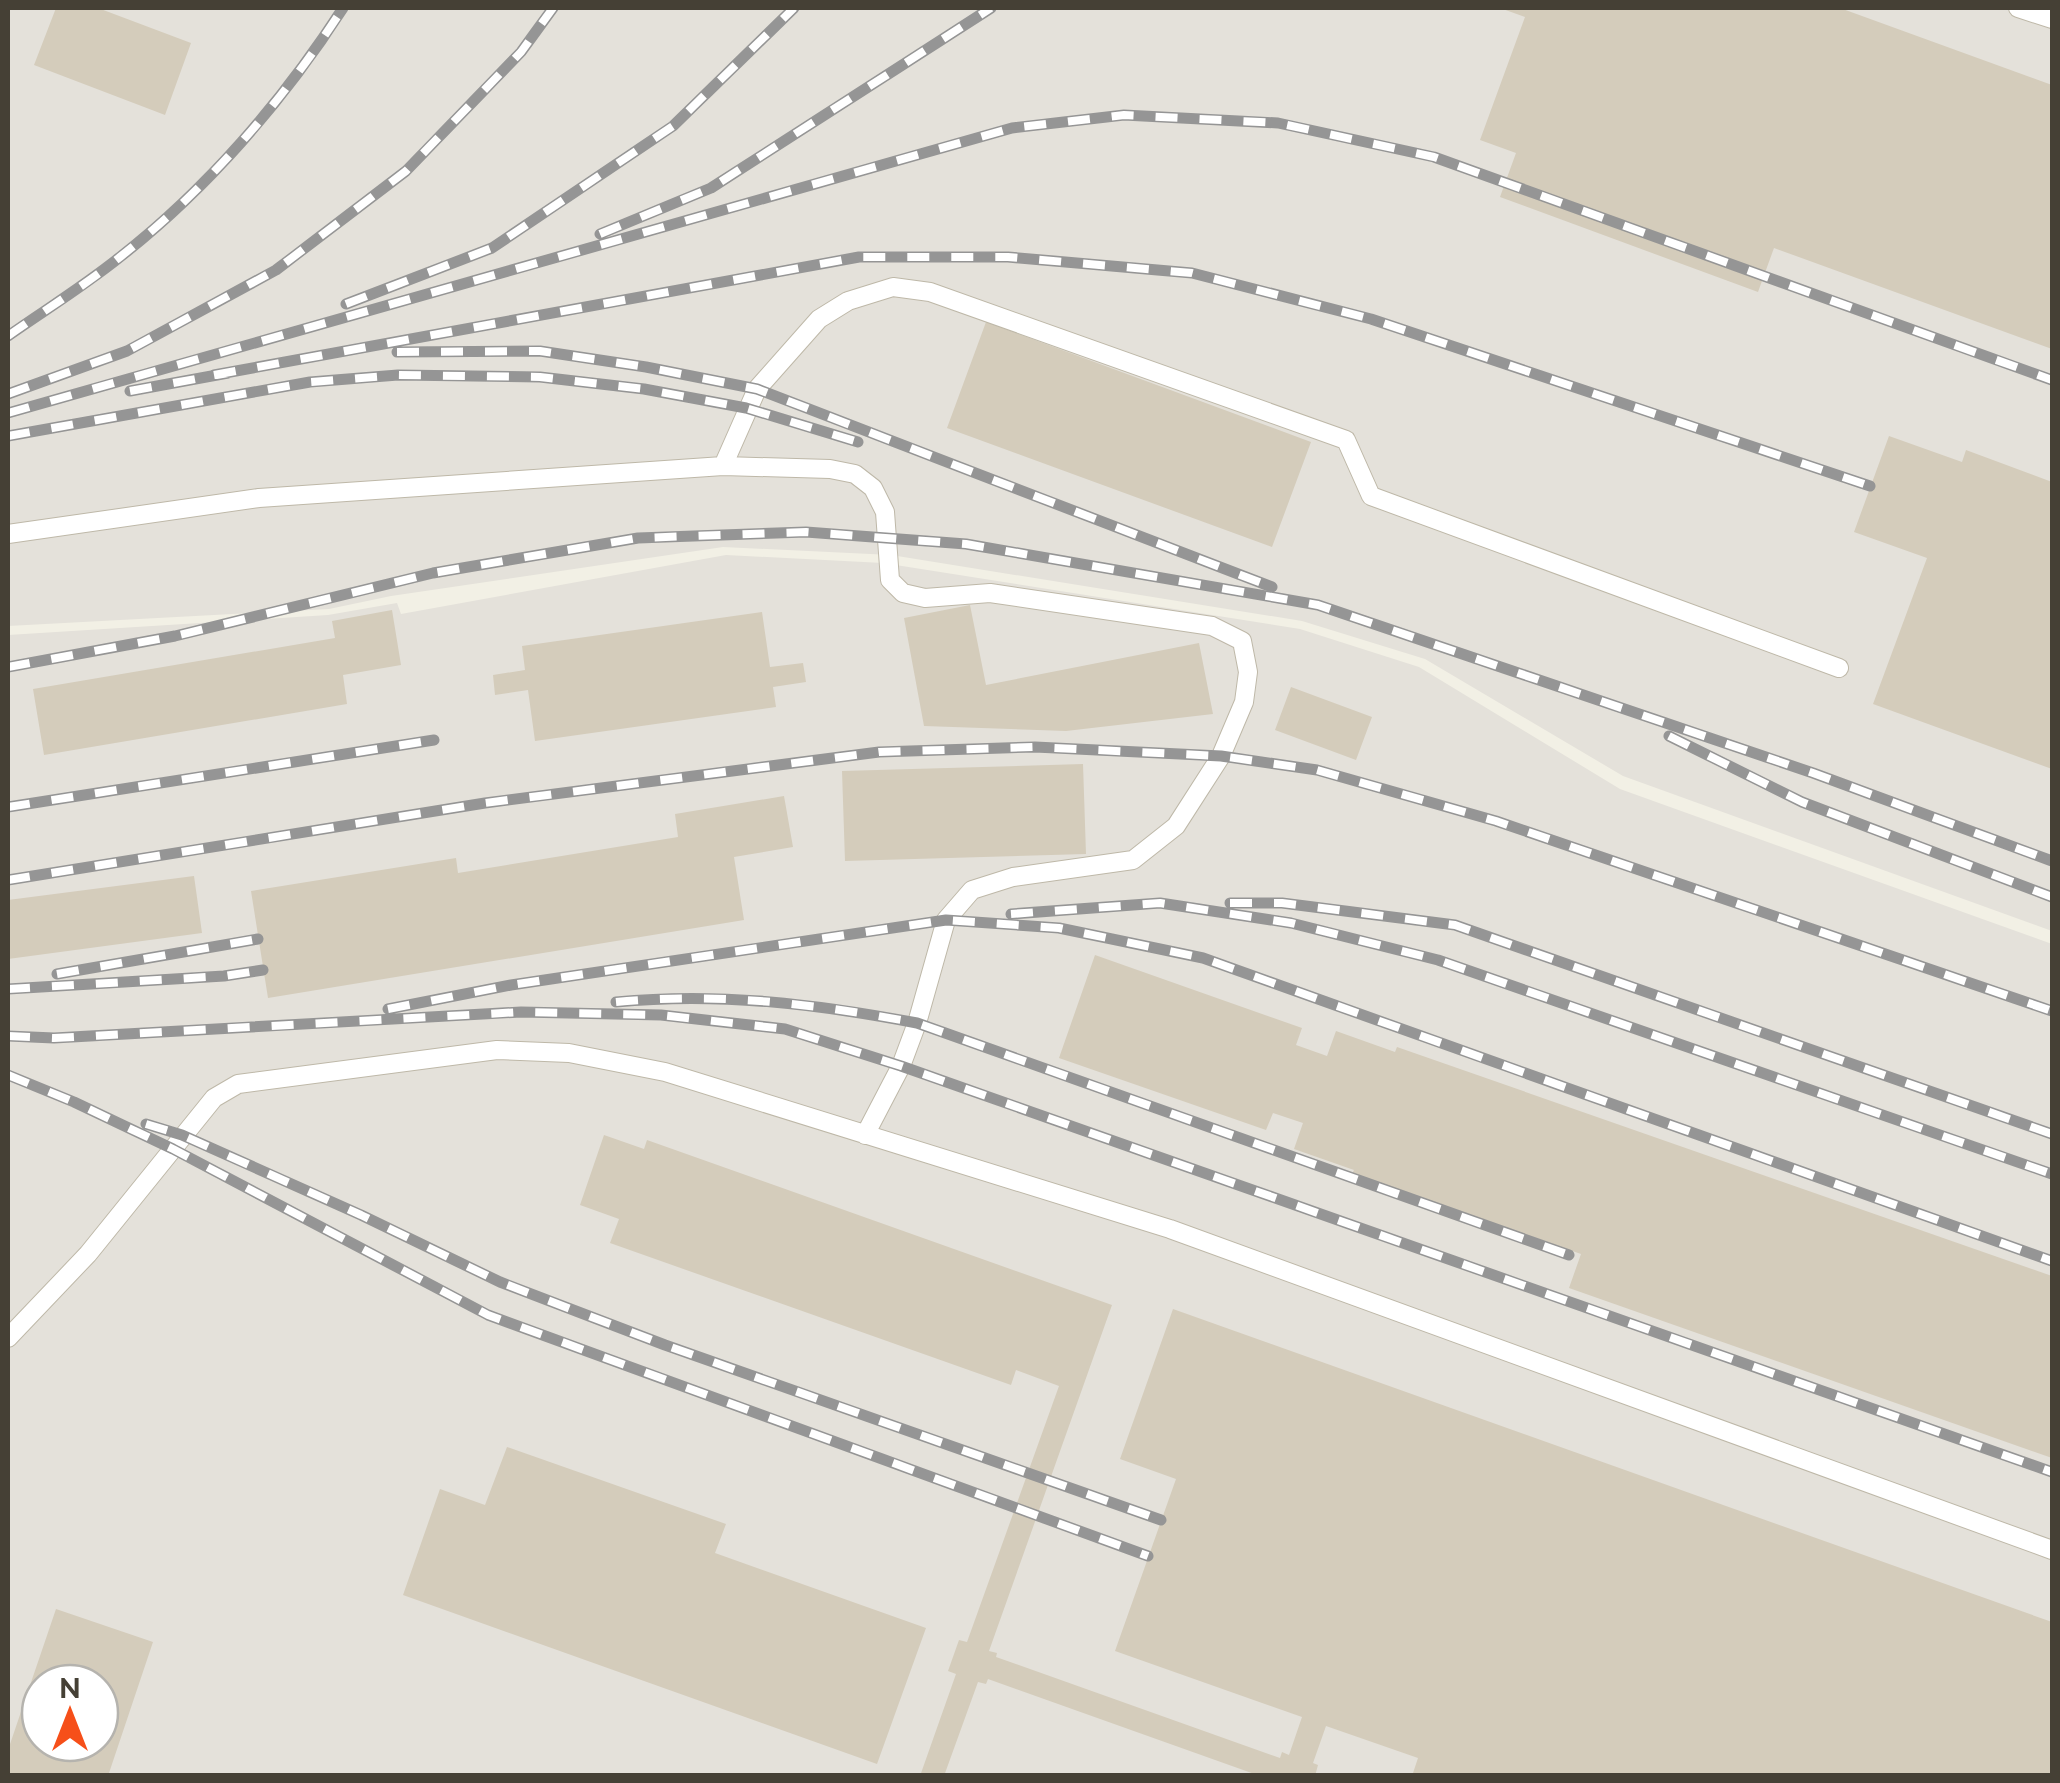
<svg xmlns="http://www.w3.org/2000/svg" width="2060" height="1783" viewBox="0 0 2060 1783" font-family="Raleway,sans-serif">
	<rect width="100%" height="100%" fill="#f2f0e5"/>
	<path fill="#e4e1da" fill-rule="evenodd" d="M 8,8 L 2052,8 L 2052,931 L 1623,776 L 1425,659 L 1302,621 L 891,555 L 723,547 L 391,596 L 329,609 L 8,626 Z
		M 726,555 L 883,563 L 1300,629 L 1419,667 L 1620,789 L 2052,944 L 2052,1775 L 8,1776 L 8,635 L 328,615 L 397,603 L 401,614 ZM 40,1683 L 100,1683 L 100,1743 L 40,1743 Z"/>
	<path fill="#d4ccbb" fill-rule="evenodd" d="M 56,8 L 98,8 L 191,43 L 165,115 L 34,65 Z
		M 1500,8 L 1840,8 L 2052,85 L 2052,349 L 1774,248 L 1758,292 L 1500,197 L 1516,153 L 1480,140 L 1525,17 Z
		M 986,322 L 1311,442 L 1272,547 L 947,428 Z
		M 1889,436 L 1962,462 L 1966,450 L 2052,482 L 2052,769 L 1873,704 L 1927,558 L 1854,532 Z
		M 970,605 L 986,685 L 1199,643 L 1213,714 L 1066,731 L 924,726 L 904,618 Z
		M 392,610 L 401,665 L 343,675 L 347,704 L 44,755 L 33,689 L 335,638 L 332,621 Z
		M 762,612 L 770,667 L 803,663 L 806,682 L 773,687 L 776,707 L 535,741 L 528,690 L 495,695 L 493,675 L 525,670 L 522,646 Z
		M 1291,687 L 1372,717 L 1356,760 L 1275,730 Z
		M 1083,764 L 1086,854 L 845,861 L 842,771 Z
		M 784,796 L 793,847 L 734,857 L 744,920 L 268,998 L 251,891 L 456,858 L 458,873 L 678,837 L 675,814 Z
		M 194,876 L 202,933 L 8,959 L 8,900 Z
		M 1095,955 L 1302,1028 L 1296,1045 L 1327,1056 L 1336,1031 L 1395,1052 L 1397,1047 L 2052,1276 L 2052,1458 L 1569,1288 L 1581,1254 L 1352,1174 L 1354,1170 L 1294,1149 L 1303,1123 L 1273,1113 L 1266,1130 L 1059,1058 Z
		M 604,1135 L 644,1149 L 647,1140 L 1112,1305 L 989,1651 L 997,1653 L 996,1657 L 1280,1758 L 1282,1752 L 1289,1755 L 1302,1717 L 1115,1651 L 1176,1479 L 1120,1459 L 1173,1309 L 2052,1622 L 2052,1776 L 1412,1776 L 1418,1758 L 1326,1726 L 1313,1763 L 1318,1765 L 1315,1776 L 1260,1776 L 988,1679 L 986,1684 L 978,1682 L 944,1776 L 920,1776 L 956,1674 L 948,1671 L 959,1640 L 967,1642 L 1059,1386 L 1016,1370 L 1011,1385 L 610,1243 L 619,1219 L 580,1205 Z
		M 507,1447 L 726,1524 L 715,1553 L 926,1628 L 877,1764 L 403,1595 L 440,1489 L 485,1505 Z
		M 56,1609 L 153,1642 L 108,1776 L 8,1776 L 8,1750 ZM 40,1683 L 100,1683 L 100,1743 L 40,1743 Z"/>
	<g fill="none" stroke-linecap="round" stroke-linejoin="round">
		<defs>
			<path id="lane" d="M 2018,8 L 2052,19
				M 723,466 L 830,469 L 855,474 L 873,488 L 885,512 L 890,580 L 903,593 L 925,598 L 990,593 L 1212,626 L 1242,641 L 1248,672 L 1244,702 L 1221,756 L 1176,826 L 1133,860 L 1013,877 L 972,890 L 946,920 L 917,1023 L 901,1066 L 865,1135
				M 8,534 L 259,498 L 723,466 L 757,389 L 819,319 L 848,301 L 893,287 L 930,292 L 1346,440 L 1371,496 L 1839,668
				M 8,1338 L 88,1254 L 214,1098 L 238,1084 L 497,1050 L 569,1053 L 665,1072 L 1170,1229 L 2052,1550"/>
		</defs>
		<use href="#lane" stroke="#beb8a8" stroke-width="20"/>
		<use href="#lane" stroke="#fff" stroke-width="18"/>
		<defs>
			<path id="rail" d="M 600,234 L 711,188 L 991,8
				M 346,304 L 492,248 L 673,126 L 794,8
				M 8,336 C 45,310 84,286 120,257 C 207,189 283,101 343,8
				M 397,352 L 540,351 L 646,367 L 757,389 L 1272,587
				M 214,375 L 859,257 L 1008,257 L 1192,273 L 1371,319 L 1870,486
				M 130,391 L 228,373
				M 8,394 L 127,351 L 276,270 L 406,171 L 521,52 L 553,8
				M 8,413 L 1012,128 L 1124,115 L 1278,123 L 1434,157 L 2052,380
				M 8,436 L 310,382 L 398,375 L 540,377 L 644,389 L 746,408 L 858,442
				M 8,667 L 175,636 L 433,573 L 638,538 L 806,532 L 966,544 L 1318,605 L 1813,773 L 2052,861
				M 1669,736 L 1802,802 L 2052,897
				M 8,807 L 434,740
				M 8,880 L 485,803 L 879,752 L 1035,747 L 1221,756 L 1317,770 L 1496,821 L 2052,1011
				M 1230,903 L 1282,903 L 1455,925 L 2052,1134
				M 1011,914 L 1160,903 L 1291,923 L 1438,960 L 2052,1174
				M 57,974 L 258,939
				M 8,989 L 224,976 L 263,970
				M 616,1002 C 718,992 817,1004 917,1023 L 1569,1255
				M 388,1009 L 511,985 L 946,920 L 1059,928 L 1203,958 L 2052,1261
				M 8,1036 L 54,1038 L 521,1012 L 661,1015 L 785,1029 L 901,1066 L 2052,1472
				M 8,1075 L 74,1102 L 173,1149 L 488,1315 L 1148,1556
				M 146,1124 L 182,1135 L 361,1215 L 500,1282 L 665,1345 L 1161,1520"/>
		</defs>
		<use href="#rail" stroke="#959595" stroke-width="11"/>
		<use href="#rail" stroke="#fff" stroke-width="8" stroke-dasharray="22" stroke-linecap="butt"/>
	</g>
	<rect width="2060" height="1783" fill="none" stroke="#454035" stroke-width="20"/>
	<g transform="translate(70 1713)"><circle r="48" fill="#ffffff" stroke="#b5b3ae" stroke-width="2.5"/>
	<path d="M0-8L18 38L0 25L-18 38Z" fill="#f64f19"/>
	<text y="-15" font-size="28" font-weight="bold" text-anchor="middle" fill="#454035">N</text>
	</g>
</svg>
